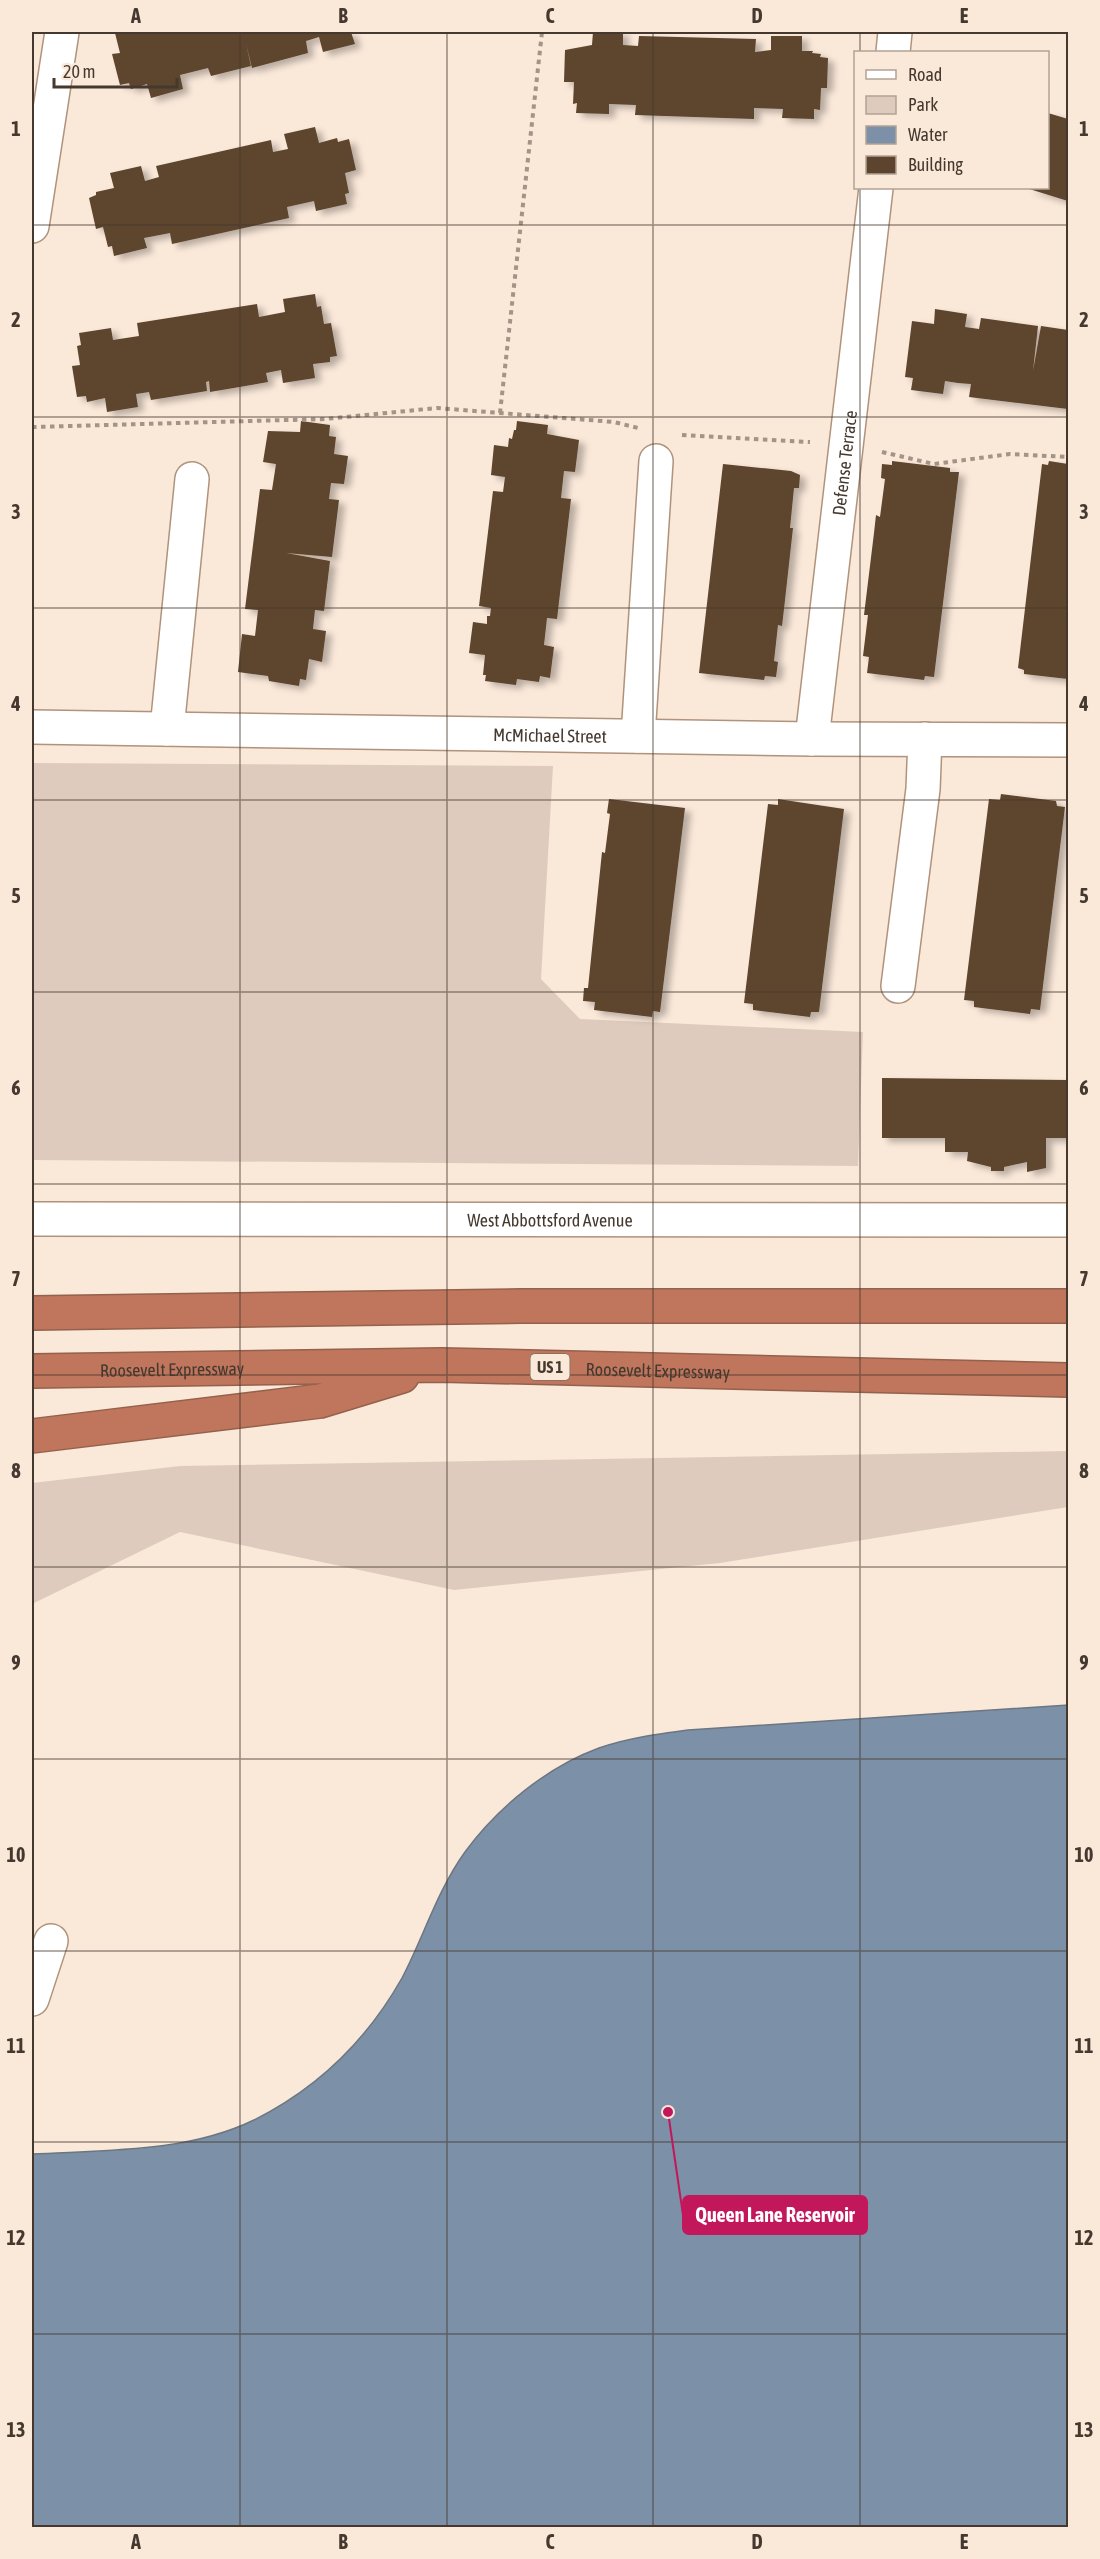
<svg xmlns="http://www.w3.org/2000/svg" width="1100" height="2559" viewBox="0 0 1100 2559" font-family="'Asap Condensed',sans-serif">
	<defs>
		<filter id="shadow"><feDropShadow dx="6" dy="4" stdDeviation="3" flood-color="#0004"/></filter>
	</defs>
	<rect width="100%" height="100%" fill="#fae8d9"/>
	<path fill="#dfcbbd" d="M 32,763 L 553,766 L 541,979 L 580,1019 L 863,1032 L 858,1166 L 32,1160 Z
		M 1068,1451 L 1068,1507 L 720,1563 L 454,1590 L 180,1532 L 32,1604 L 32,1483 L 180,1466 Z"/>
	<path fill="#7c90a7" stroke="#6c7683" stroke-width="1.5" d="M 1068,1705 L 1068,2527 L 32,2527 L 32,2154 C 105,2150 186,2153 254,2120 C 318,2088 367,2040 402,1978 C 424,1936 437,1891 465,1852 C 497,1808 547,1767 599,1748 C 628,1738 658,1734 688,1730 Z"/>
	<path fill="#5d442f" filter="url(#shadow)" d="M 119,32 L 351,32 L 355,44 L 323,52 L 319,37 L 306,41 L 308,53 L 252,68 L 246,44 L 251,66 L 211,76 L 208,68 L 180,75 L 183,89 L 151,98 L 147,84 L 131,89 L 129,83 L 120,85 L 112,54 L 120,53 L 115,33 Z
		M 593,32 L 623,32 L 623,45 L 638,46 L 639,36 L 756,39 L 755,52 L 771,50 L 771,36 L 802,36 L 802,51 L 813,51 L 812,53 L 821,54 L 820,57 L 828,58 L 827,88 L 821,88 L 820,110 L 814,109 L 814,119 L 782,118 L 783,109 L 754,108 L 754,119 L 635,115 L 636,105 L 609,104 L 609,114 L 576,113 L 577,103 L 573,104 L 574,82 L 564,82 L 565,50 L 592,45 Z
		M 1048,113 L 1068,119 L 1068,201 L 1026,188 L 1048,188 Z
		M 315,127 L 319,143 L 337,138 L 338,142 L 349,139 L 356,170 L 345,173 L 349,193 L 345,194 L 347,204 L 316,211 L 314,201 L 287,207 L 289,218 L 172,244 L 170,233 L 144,238 L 147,248 L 114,256 L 112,246 L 108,247 L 103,227 L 96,229 L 89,198 L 96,195 L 96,192 L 114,188 L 110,173 L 141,166 L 145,181 L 159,177 L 156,166 L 271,140 L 273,152 L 288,149 L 284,134 Z
		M 315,294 L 317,307 L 321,306 L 324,324 L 331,323 L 337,356 L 330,357 L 330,362 L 313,364 L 315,378 L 283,383 L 281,370 L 266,373 L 268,382 L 210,392 L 209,381 L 206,382 L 207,391 L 151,400 L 149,392 L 136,394 L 138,407 L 107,412 L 105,398 L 87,402 L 86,396 L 77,397 L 72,366 L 80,365 L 77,346 L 81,345 L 79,333 L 111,328 L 113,340 L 139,336 L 137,323 L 257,304 L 259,317 L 285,312 L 283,299 Z
		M 935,309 L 967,314 L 965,327 L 979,329 L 981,318 L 1038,326 L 1033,371 L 1041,326 L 1068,330 L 1068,409 L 969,397 L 971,384 L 958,383 L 945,381 L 943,394 L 911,390 L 913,378 L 905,377 L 912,321 L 934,324 Z
		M 301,421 L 330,425 L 329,436 L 336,437 L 334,454 L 348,456 L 344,484 L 331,483 L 329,499 L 339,500 L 332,557 L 286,553 L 330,561 L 324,611 L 315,610 L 313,629 L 326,631 L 322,662 L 309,659 L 306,680 L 300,679 L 299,686 L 269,681 L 268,676 L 238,672 L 242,634 L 255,636 L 258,610 L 245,609 L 260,489 L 272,490 L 276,464 L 263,462 L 268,431 L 300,432 Z
		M 517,421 L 548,425 L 547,434 L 579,440 L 575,472 L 564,471 L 561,498 L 571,499 L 557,619 L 547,618 L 544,645 L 554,647 L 550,678 L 540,676 L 539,682 L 517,679 L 516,685 L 485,681 L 486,675 L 483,675 L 485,655 L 469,653 L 473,622 L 487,624 L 487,616 L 490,616 L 491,608 L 479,606 L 493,491 L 503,492 L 505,477 L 491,475 L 494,445 L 508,447 L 509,438 L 512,439 L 514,430 L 516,430 Z
		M 892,461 L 950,468 L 950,472 L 959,472 L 934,677 L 925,676 L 924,680 L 867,673 L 869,657 L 863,656 L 868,615 L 864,615 L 874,533 L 876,515 L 880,517 L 885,479 L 881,478 L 882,464 L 892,465 Z
		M 1049,461 L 1068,464 L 1068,679 L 1024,674 L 1024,670 L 1018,668 L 1042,464 L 1048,465 Z
		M 723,464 L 791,471 L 800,475 L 799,488 L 794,488 L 790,528 L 793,528 L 784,609 L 782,626 L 778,625 L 774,661 L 778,662 L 776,677 L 765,676 L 764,680 L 699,673 Z
		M 1001,794 L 1056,801 L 1057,806 L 1065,807 L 1040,1010 L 1031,1009 L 1030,1014 L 974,1007 L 974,1001 L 964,1000 L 989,799 L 1000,800 Z
		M 609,799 L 685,808 L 660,1012 L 653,1011 L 652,1017 L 594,1010 L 595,1002 L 583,1001 L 584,988 L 588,988 L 602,852 L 605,853 L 610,814 L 607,813 Z
		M 778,799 L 844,809 L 819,1012 L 811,1012 L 810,1017 L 753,1010 L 753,1004 L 744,1003 L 768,804 L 778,805 Z
		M 882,1078 L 1068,1080 L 1068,1138 L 1046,1138 L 1046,1168 L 1027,1172 L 1027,1162 L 1004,1167 L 1004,1171 L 991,1171 L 991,1167 L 967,1161 L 968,1152 L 945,1152 L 945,1138 L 882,1138 Z"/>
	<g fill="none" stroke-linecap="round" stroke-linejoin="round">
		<defs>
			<g id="minor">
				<path d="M 893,52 L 895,32"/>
				<path d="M 32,226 L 62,32"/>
				<path id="s1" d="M 32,727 L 812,739 L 1068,740"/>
				<path d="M 167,729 L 192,479"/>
				<path d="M 638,736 L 656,461"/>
				<path id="s2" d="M 812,739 L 876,188"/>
				<path d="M 898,986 L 923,789 L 925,739"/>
				<path id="s3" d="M 32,1219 L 1068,1220"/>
				<path d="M 32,1999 L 51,1941"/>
			</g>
			<g id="highway">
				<path d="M 32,1313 L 521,1306 L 1068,1306"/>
				<path id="s4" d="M 32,1371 L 442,1365 L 1068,1380"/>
				<path d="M 32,1436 L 320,1401 L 402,1376"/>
			</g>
		</defs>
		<use href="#minor" stroke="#b0937c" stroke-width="36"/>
		<use href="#highway" stroke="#94614c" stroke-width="36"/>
		<path stroke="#a39487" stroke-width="4" stroke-dasharray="4.5 4.5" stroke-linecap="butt" d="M 500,413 L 542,32
			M 32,427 L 325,419 L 437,408 L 614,422 L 638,428
			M 682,435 L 810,442
			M 882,452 L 934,464 L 1010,454 L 1068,457"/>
		<use href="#minor" stroke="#fff" stroke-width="33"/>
		<use href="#highway" stroke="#bf765c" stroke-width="33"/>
	</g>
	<path fill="none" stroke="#45392f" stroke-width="1.5" stroke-opacity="0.55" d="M 240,32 L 240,2528M 447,32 L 447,2528M 653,32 L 653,2528M 860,32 L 860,52M 860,188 L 860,2528M 32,225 L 1068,225M 32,417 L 1068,417M 32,608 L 1068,608M 32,800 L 1068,800M 32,992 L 1068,992M 32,1184 L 1068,1184M 32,1375 L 1068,1375M 32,1567 L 1068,1567M 32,1759 L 1068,1759M 32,1951 L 1068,1951M 32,2142 L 1068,2142M 32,2334 L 1068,2334"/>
	<g text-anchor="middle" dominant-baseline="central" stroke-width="6" stroke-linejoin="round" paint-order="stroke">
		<rect fill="#fae8d9" stroke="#7b6e62" stroke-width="1.5" x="530.5" y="1354" width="39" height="26" rx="4.5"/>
		<g font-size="16" font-weight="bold" fill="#45392f">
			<text x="550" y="1367">US 1</text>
		</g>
		<g font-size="18" fill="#45392f" stroke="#fae8d9">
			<text stroke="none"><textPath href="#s2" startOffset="278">Defense Terrace</textPath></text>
			<text stroke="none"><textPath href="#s1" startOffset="518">McMichael Street</textPath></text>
			<text stroke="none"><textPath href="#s3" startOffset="518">West Abbottsford Avenue</textPath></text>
			<text stroke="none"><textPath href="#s4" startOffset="140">Roosevelt Expressway</textPath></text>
			<text stroke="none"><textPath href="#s4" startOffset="626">Roosevelt Expressway</textPath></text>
		</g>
	</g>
	<path fill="none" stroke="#c2185b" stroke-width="2" d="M668 2112L683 2215"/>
	<circle fill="#c2185b" stroke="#fae8d9" stroke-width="2" cx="668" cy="2112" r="6"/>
	<rect fill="#c2185b" stroke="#c2185b" stroke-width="2" x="683" y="2196" width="184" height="38" rx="6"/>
	<g font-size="20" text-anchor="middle" font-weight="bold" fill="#fff">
		<text x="775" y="2222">Queen Lane Reservoir</text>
	</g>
	<rect width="1100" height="2559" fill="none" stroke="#fae8d9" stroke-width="66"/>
	<rect x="854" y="51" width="195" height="138" fill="#fae8d9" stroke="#b2a295" stroke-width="1.5"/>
	<rect x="866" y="70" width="30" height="9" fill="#ffffff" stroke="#b2a295" stroke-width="1.5"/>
	<text x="908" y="81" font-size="18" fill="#45392f">Road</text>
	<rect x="866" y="96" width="30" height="18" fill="#dfcbbd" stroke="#b2a295" stroke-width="1.5"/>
	<text x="908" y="111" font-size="18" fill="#45392f">Park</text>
	<rect x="866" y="126" width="30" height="18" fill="#7c90a7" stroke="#b2a295" stroke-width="1.5"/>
	<text x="908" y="141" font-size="18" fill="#45392f">Water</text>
	<rect x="866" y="156" width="30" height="18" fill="#5d442f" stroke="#b2a295" stroke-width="1.5"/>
	<text x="908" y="171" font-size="18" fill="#45392f">Building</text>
	<path d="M54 78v9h123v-9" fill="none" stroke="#45392f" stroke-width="3"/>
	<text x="63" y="78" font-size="18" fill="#45392f" stroke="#fae8d9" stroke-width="4.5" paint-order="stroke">20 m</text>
	<rect x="33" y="33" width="1034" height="2493" fill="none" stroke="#45392f" stroke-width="2"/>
	<g font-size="20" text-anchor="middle" font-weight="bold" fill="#45392f">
		<text x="136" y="23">A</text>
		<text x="343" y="23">B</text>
		<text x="550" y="23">C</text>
		<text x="757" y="23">D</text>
		<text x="964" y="23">E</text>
		<text x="16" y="136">1</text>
		<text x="1084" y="136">1</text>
		<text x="16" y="327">2</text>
		<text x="1084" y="327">2</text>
		<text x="16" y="519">3</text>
		<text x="1084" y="519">3</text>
		<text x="16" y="711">4</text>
		<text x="1084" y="711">4</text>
		<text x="16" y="903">5</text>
		<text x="1084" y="903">5</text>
		<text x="16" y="1095">6</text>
		<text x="1084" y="1095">6</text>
		<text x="16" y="1286">7</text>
		<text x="1084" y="1286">7</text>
		<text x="16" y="1478">8</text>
		<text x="1084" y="1478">8</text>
		<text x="16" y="1670">9</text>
		<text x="1084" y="1670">9</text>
		<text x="16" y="1862">10</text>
		<text x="1084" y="1862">10</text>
		<text x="16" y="2053">11</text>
		<text x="1084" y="2053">11</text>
		<text x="16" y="2245">12</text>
		<text x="1084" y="2245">12</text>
		<text x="16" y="2437">13</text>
		<text x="1084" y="2437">13</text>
		<text x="136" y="2549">A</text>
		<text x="343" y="2549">B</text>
		<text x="550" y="2549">C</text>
		<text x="757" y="2549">D</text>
		<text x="964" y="2549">E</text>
	</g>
</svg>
